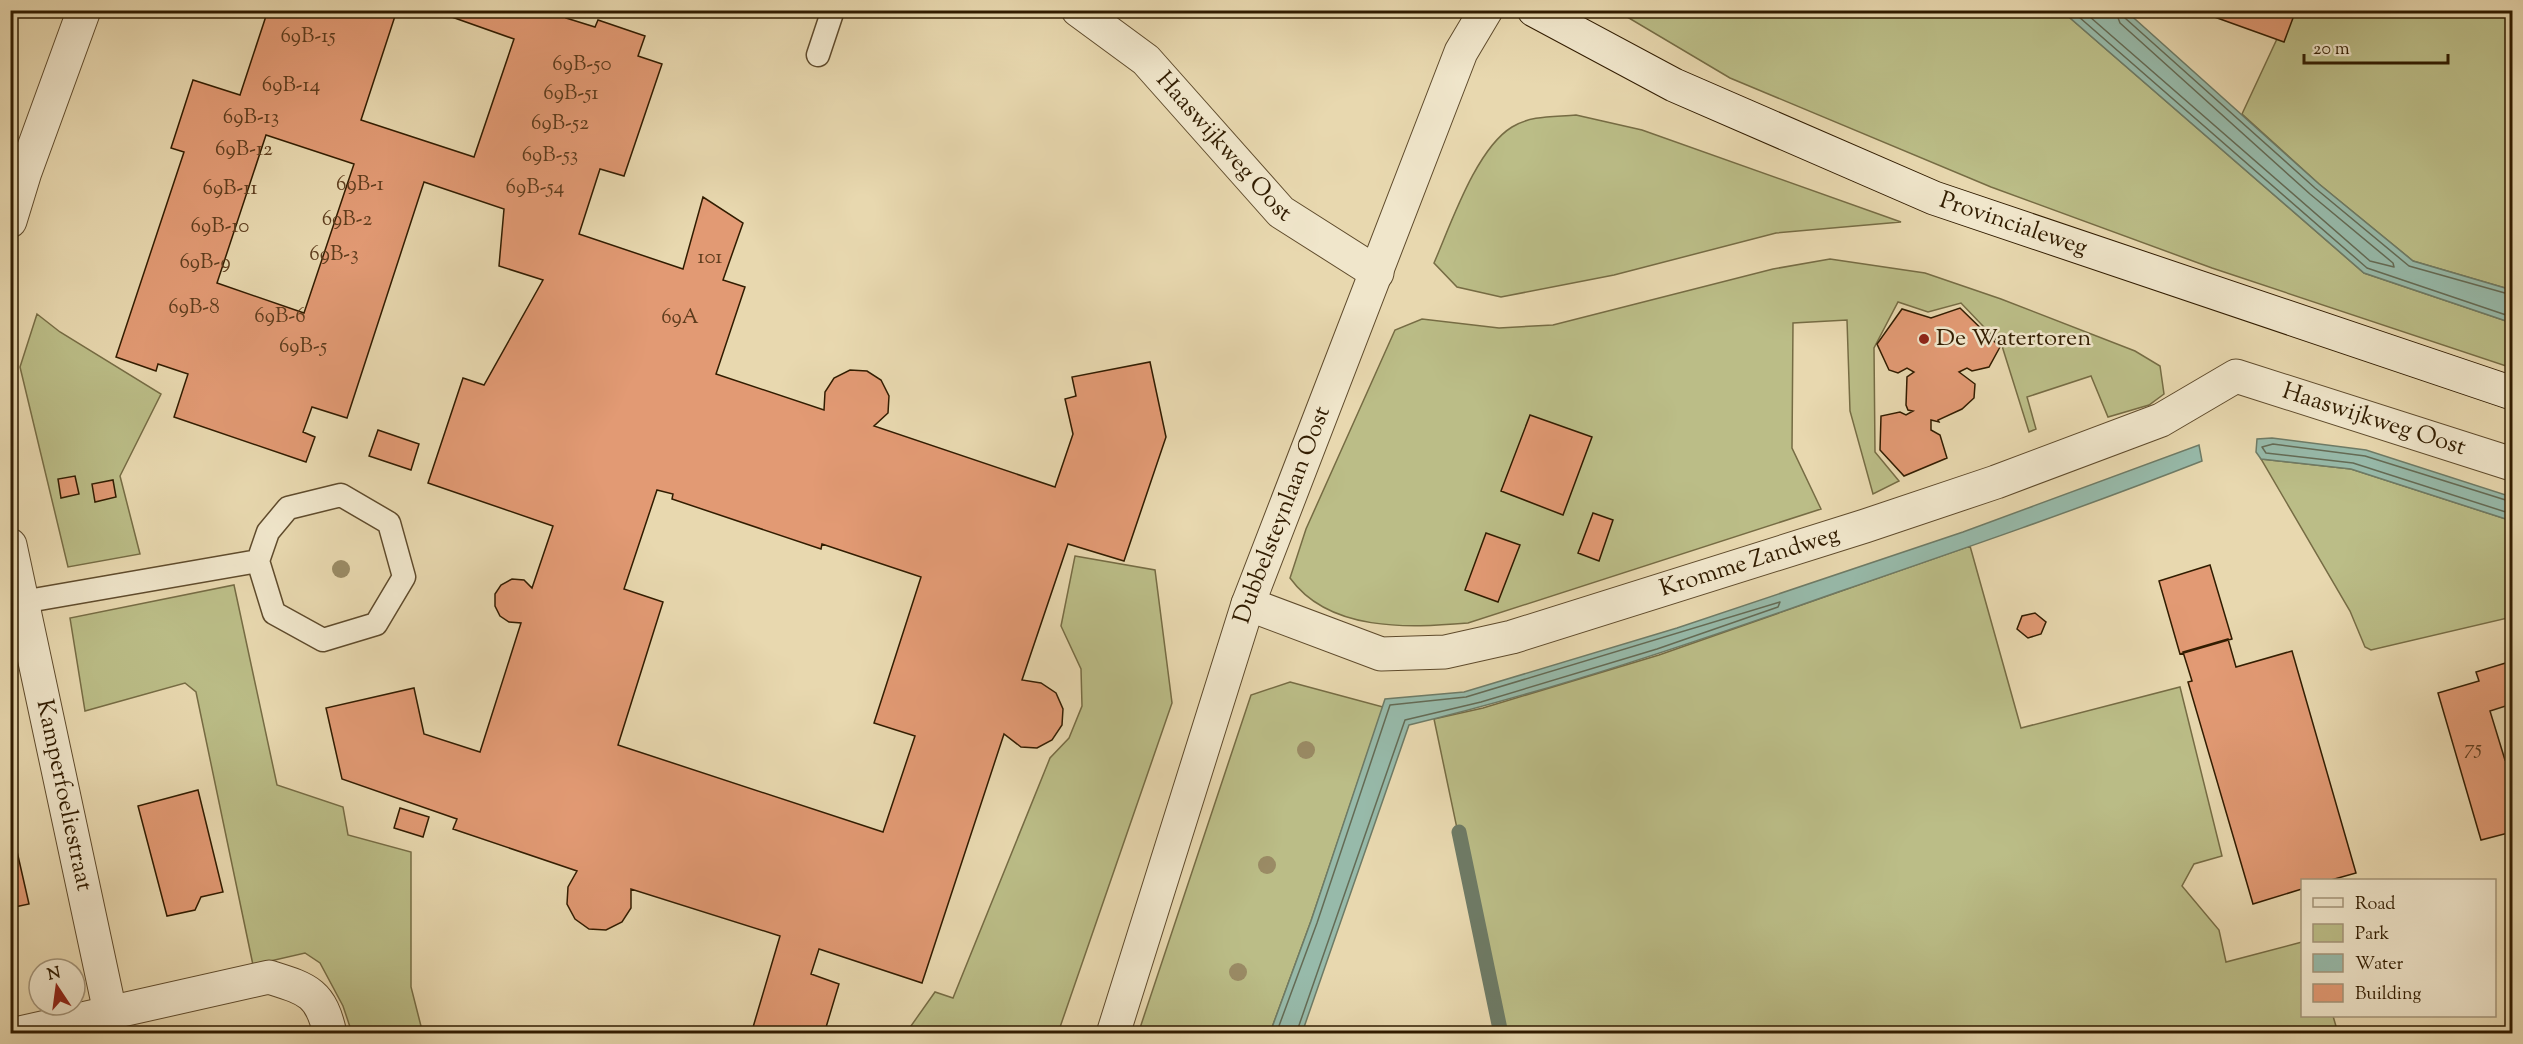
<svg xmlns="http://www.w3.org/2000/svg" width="2523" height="1044" viewBox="0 0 2523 1044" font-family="'Sorts Mill Goudy',serif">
	<rect width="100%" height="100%" fill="#e8d8af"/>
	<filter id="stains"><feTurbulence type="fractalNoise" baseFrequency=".00333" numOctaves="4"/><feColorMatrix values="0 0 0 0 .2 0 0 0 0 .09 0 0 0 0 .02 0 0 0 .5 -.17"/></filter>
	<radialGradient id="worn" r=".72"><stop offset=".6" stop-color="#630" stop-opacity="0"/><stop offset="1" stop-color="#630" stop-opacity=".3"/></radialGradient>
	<path fill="#bbbd87" stroke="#766c44" stroke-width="1.5" d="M 1617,11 L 2062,11 L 2364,273 L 2512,323 L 2512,368 L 2212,268 L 1991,187 L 1730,78 Z
		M 2290,11 L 2512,11 L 2512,290 L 2413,261 L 2319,184 L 2242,114 Z
		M 1576,115 L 1642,130 L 1901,222 L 1776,233 L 1614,275 L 1501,297 L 1457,287 L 1434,263 C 1451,224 1476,149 1512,127 C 1531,115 1555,117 1576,115 Z
		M 1830,259 L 1925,273 L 2001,299 L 2135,351 L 2160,366 L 2164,394 L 2149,405 L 2108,417 L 2091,376 L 2027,397 L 2036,429 L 2029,432 L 2002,346 L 1961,303 L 1928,312 L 1898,302 L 1874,348 L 1875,452 L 1899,481 L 1873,494 L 1850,411 L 1847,320 L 1793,323 L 1792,448 L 1821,509 L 1468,623 C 1408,628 1329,632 1290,578 L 1306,529 L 1395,330 L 1422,319 L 1499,328 L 1553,325 L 1773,269 Z
		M 37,314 L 60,332 L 161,394 L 120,476 L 140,554 L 68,567 L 20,367 Z
		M 2261,459 L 2351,469 L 2512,521 L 2512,617 L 2371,650 L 2365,647 L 2350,611 Z
		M 1970,546 L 2021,728 L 2180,687 L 2222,856 L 2194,864 L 2182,886 L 2219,930 L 2226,962 L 2302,942 L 2302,1016 L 2333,1016 L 2338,1033 L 1500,1033 L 1434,719 L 1483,708 L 1659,655 Z
		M 1075,556 L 1155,570 L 1172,703 L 1058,1033 L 906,1033 L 935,992 L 953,998 L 1050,758 L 1069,738 L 1082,706 L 1081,669 L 1061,626 Z
		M 234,585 L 277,785 L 343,807 L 348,835 L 411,852 L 411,987 L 422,1030 L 406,1034 L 352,1033 L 343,1006 L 320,963 L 305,953 L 253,965 L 196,692 L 185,683 L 85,711 L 70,618 Z
		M 1290,682 L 1383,707 L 1311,921 L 1270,1033 L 1138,1034 L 1251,695 Z"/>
	<path fill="#97baaa" stroke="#6e7b66" stroke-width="1.5" d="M 2062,11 L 2126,11 L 2319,184 L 2413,261 L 2512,290 L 2512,323 L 2364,273 Z
		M 2272,438 L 2366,450 L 2512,497 L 2512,521 L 2351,469 L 2261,459 L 2256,452 L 2257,439 Z
		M 2199,445 L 2202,461 C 2082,508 1960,550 1838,592 C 1696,642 1555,690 1409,725 L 1302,1033 L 1270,1033 L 1311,921 L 1385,699 L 1464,692 L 1677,628 L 1963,532 Z"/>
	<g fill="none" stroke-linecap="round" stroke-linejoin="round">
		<path stroke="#646b55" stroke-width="1.5" d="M 2071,10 L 2367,268 L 2512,317
			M 2082,10 L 2370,261 L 2394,267 L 2393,263 L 2310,194 L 2120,23 L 2115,10
			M 2122,10 L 2125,18 L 2315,188 L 2409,266 L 2512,295
			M 2512,502 L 2365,456 L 2273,444 L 2262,447 L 2266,453 L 2353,463 L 2512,514
			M 1276,1034 L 1317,923 L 1390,705 L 1466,697 L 1780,602 L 1778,607 L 1657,649 L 1481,702 L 1405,720 L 1296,1034"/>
		<path stroke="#6e7b66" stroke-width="15" d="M 1459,832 L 1501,1034"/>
	</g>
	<path fill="#e29a74" stroke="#311c00" stroke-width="1.5" fill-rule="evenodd" d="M 268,10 L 397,10 L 361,120 L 474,157 L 514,39 L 432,10 L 569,10 L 566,18 L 595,27 L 598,20 L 645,36 L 638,56 L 662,64 L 624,176 L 600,169 L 579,234 L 683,269 L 703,197 L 743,223 L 723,280 L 745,287 L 716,374 L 824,410 L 825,392 L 834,378 L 850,370 L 867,371 L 881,380 L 889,396 L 888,413 L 874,426 L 1055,487 L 1073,434 L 1065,399 L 1076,396 L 1072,377 L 1150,362 L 1166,437 L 1124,561 L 1068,544 L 1022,680 L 1041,683 L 1056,693 L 1063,709 L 1062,725 L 1052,740 L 1037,748 L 1021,747 L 1004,734 L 922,983 L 819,949 L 811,974 L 839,984 L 824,1034 L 751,1034 L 780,936 L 631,889 L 631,908 L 622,922 L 606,930 L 589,929 L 575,919 L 567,904 L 568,887 L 577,871 L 453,829 L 457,819 L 342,779 L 326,708 L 414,688 L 424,734 L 480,752 L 521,623 L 509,622 L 500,616 L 495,606 L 495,594 L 501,585 L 512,579 L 524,580 L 532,588 L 553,526 L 428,483 L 463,378 L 484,385 L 543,280 L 499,266 L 504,209 L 424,182 L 347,418 L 312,407 L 303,432 L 315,437 L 306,462 L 174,417 L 188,374 L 158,364 L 156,371 L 116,357 L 184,152 L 171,148 L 193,80 L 240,95 ZM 266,135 L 354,164 L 304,313 L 217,283 ZM 657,490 L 673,494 L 672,499 L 821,549 L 822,544 L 921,577 L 874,723 L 915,736 L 883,832 L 618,745 L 663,602 L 624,589 Z
		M 2195,10 L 2296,10 L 2284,42 Z
		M 1960,308 L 2000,347 L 1989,367 L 1972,371 L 1967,368 L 1959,372 L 1975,384 L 1974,398 L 1962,409 L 1938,420 L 1939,422 L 1931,420 L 1931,430 L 1940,435 L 1947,458 L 1904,476 L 1880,450 L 1881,416 L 1900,412 L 1906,415 L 1913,411 L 1908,410 L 1906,405 L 1907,377 L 1914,372 L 1907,368 L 1898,373 L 1889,370 L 1877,344 L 1902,309 L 1931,318 Z
		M 1530,415 L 1592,437 L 1563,515 L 1501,491 Z
		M 378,430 L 419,444 L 411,470 L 369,456 Z
		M 75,476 L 79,494 L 61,498 L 58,479 Z
		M 113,480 L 116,497 L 95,502 L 92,484 Z
		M 1593,513 L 1613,520 L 1599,561 L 1578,553 Z
		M 1486,533 L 1520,545 L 1498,602 L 1465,590 Z
		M 2210,565 L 2232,639 L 2180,654 L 2159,581 Z
		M 2035,613 L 2046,622 L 2041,634 L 2028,638 L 2017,629 L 2022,616 Z
		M 2228,639 L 2236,667 L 2292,651 L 2356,873 L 2331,880 L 2302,880 L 2302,889 L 2253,904 L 2188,682 L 2192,681 L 2183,652 Z
		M 2512,661 L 2512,704 L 2490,711 L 2505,760 L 2512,758 L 2512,810 L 2506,811 L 2512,832 L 2481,840 L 2438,693 L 2479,681 L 2476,672 Z
		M 198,790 L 223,892 L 201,897 L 195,910 L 167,916 L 138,806 Z
		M 400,808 L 429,817 L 423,837 L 394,828 Z
		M 16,847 L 29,904 L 10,908 L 10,848 Z"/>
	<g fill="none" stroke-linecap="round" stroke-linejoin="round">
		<defs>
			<path id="service" d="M 818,55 L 833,10
				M 341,495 L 389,523 L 404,577 L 376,624 L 323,640 L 274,613 L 258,561 L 268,532 L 288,508 Z
				M 22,602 L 258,561"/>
			<g id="minor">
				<path id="s1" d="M 1078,10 L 1146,60 L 1281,212 L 1377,273"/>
				<path d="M 10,221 L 25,172 L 84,10"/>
				<path id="s2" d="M 10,545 L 110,1012"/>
				<path id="s3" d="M 1248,604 L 1381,654 L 1445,652 L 1512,637 L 1865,526 L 1996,482 L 2161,420 L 2236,376 L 2512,464"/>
				<path d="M 15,1034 L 269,977 C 307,989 321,992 330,1034"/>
			</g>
			<g id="tertiary">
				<path id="s4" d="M 1113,1034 L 1248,604 L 1461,52 L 1486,10"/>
			</g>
			<g id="secondary">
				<path id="s5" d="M 1534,10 L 1674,85 L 1934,198 L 2512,393"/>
			</g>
		</defs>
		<use href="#service" stroke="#5f4b2c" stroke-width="25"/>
		<use href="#minor" stroke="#5f4b2c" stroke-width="35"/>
		<use href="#tertiary" stroke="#5f4b2c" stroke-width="35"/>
		<use href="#secondary" stroke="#311c00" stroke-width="35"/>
		<use href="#service" stroke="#f0e6cb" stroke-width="22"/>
		<use href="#minor" stroke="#f0e6cb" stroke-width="33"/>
		<use href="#tertiary" stroke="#f0e6cb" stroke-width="33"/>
		<use href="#secondary" stroke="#f0e6cb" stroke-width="33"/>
	</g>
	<g fill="#9a8b65">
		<circle cx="341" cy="569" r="9"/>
		<circle cx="1306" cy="750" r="9"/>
		<circle cx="1267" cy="865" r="9"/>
		<circle cx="1238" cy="972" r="9"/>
	</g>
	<circle fill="#8f2418" stroke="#f0e6cb" stroke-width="2" cx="1924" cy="339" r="6"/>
	<g text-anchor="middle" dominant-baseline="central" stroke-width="5" stroke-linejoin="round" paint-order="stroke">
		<g font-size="21" fill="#5d3c1d">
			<text x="308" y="37">69B-15</text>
			<text x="582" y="65">69B-50</text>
			<text x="291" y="86">69B-14</text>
			<text x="571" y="94">69B-51</text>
			<text x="251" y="118">69B-13</text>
			<text x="560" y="124">69B-52</text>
			<text x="244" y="150">69B-12</text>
			<text x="550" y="156">69B-53</text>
			<text x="360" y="185">69B-1</text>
			<text x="535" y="188">69B-54</text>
			<text x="230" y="189">69B-11</text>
			<text x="347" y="220">69B-2</text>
			<text x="220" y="227">69B-10</text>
			<text x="334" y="255">69B-3</text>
			<text x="710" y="258">101</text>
			<text x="205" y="263">69B-9</text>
			<text x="194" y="308">69B-8</text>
			<text x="280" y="317">69B-6</text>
			<text x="680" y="318">69A</text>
			<text x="303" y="347">69B-5</text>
			<text x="2473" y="749">75</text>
		</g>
		<g font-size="24" fill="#311c00" stroke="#f0e6cb">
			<text stroke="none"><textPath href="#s1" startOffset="201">Haaswijkweg Oost</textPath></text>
			<text stroke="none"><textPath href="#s5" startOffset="526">Provincialeweg</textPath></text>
			<text stroke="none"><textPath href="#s3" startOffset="1191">Haaswijkweg Oost</textPath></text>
			<text stroke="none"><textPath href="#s4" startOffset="546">Dubbelsteynlaan Oost</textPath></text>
			<text stroke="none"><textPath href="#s3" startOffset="524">Kromme Zandweg</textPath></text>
			<text stroke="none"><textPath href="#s2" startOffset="256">Kamperfoeliestraat</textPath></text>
		</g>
		<g font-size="24" fill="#311c00" stroke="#f0e6cb" text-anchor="start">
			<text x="1936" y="339">De Watertoren</text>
		</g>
	</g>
	<rect width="2523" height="1044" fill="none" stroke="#e8d8af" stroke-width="36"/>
	<rect x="12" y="12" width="2499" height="1020" fill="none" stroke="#311c00" stroke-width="3"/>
	<rect x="18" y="18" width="2487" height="1008" fill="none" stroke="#311c00" stroke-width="1.5"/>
	<rect x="2301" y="879" width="195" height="138" fill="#f0e6cb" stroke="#a4957a" stroke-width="1.5"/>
	<rect x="2313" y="898" width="30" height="9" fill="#f0e6cb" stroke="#a4957a" stroke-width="1.5"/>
	<text x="2355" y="909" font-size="18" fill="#311c00">Road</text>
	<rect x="2313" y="924" width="30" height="18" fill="#bbbd87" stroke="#a4957a" stroke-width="1.5"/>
	<text x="2355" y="939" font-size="18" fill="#311c00">Park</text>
	<rect x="2313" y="954" width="30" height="18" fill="#97baaa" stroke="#a4957a" stroke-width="1.5"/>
	<text x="2355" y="969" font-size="18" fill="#311c00">Water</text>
	<rect x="2313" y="984" width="30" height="18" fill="#e29a74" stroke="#a4957a" stroke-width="1.5"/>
	<text x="2355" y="999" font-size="18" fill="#311c00">Building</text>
	<g transform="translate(57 987) rotate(347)"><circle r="28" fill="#f0e6cb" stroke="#a4957a" stroke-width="1.5"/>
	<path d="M0-4.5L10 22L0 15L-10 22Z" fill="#8f2418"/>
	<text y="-9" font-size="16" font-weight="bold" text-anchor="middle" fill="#311c00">N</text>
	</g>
	<path d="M2304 54v9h144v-9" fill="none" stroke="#311c00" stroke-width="3"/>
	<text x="2313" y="54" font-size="18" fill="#311c00" stroke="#f0e6cb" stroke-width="4.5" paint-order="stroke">20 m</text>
	<rect width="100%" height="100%" filter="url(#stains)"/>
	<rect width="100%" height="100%" fill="url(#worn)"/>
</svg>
